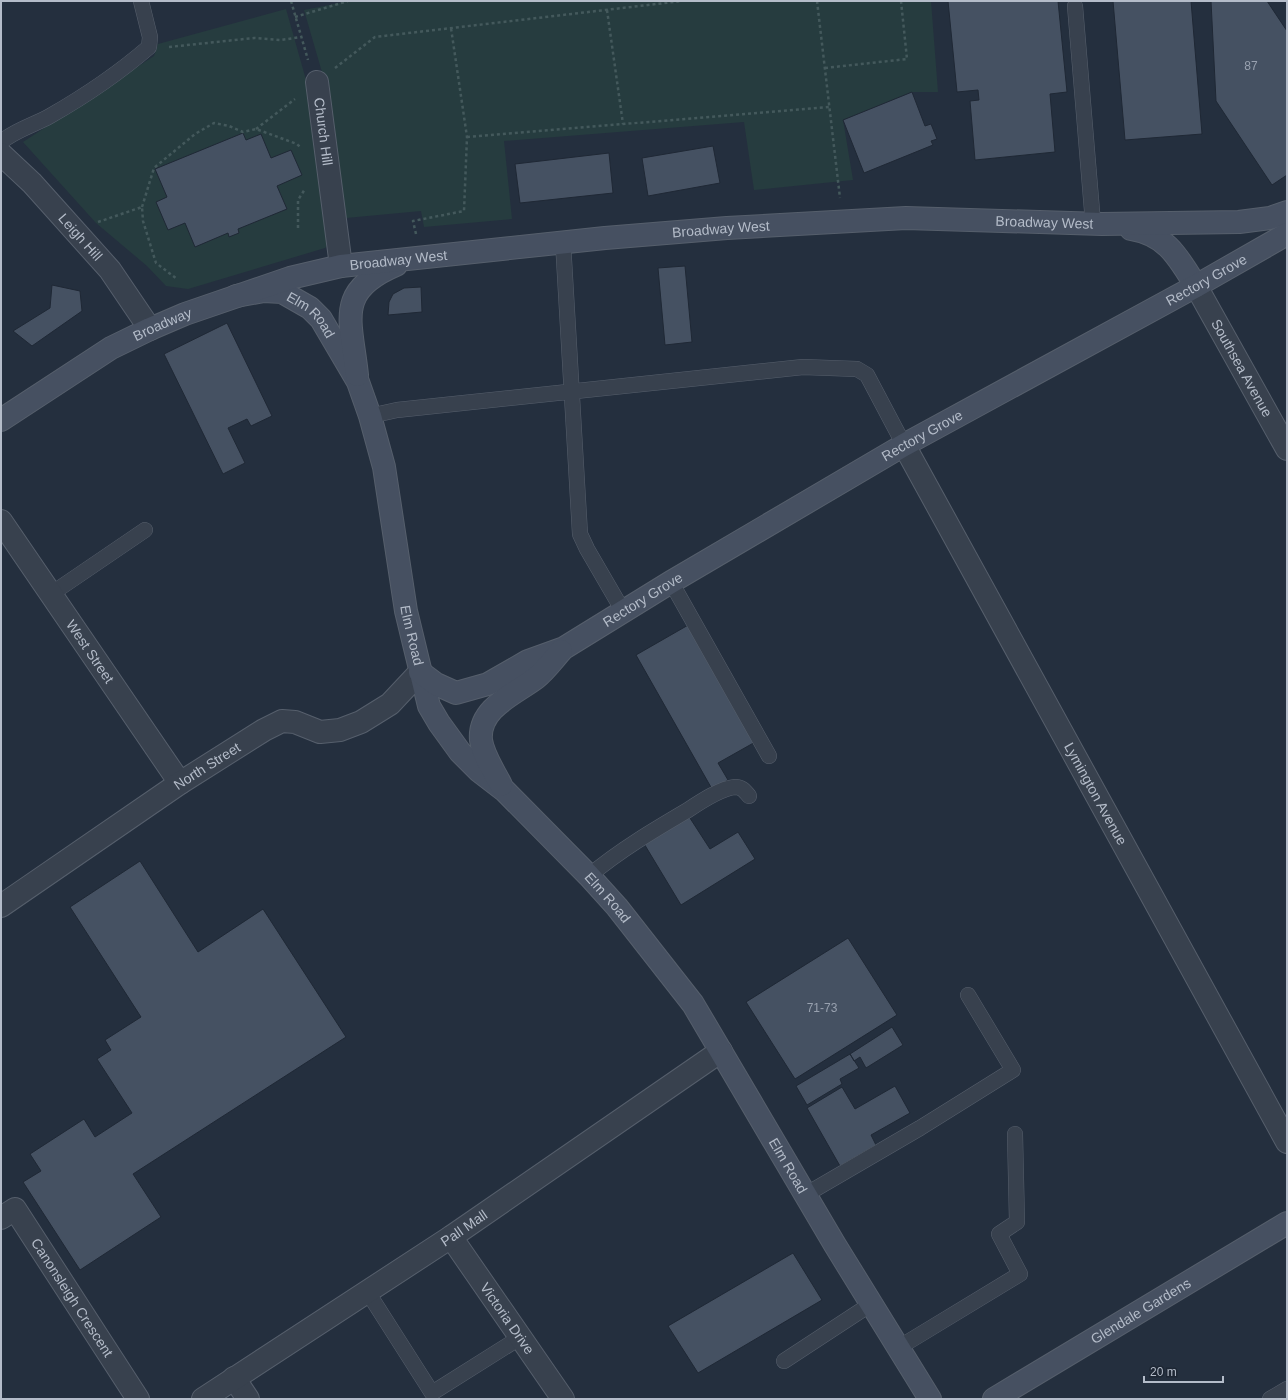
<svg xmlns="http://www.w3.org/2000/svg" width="1288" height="1400" viewBox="0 0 1288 1400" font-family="Helvetica,sans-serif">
	<rect width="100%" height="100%" fill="#242f3e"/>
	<path fill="#263c3f" d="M 349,1 L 931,1 L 938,92 L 912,92 L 843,120 L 853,180 L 754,190 L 744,122 L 504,141 L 512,219 L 424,227 L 421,211 L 346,218 L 330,100 L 304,10 Z
		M 286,9 L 310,94 L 330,242 L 325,248 L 188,289 L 166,286 L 147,266 L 96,223 L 23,142 L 154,56 L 158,44 Z"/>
	<path fill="#455162" stroke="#1f2835" d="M 948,1 L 1058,1 L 1067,92 L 1050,94 L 1055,152 L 975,160 L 970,101 L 979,100 L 978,90 L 957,92 Z
		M 1113,1 L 1191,1 L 1202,134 L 1125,140 Z
		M 1211,1 L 1267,1 L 1287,31 L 1287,175 L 1272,185 L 1216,101 Z
		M 912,92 L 925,126 L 931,124 L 937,139 L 931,141 L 933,145 L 864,173 L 843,120 Z
		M 243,133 L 246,140 L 261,134 L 271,158 L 291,150 L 302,175 L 277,186 L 287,209 L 238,229 L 239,233 L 229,237 L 228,233 L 195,247 L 185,223 L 168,230 L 156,202 L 167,197 L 155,169 Z
		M 713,146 L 720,183 L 648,196 L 642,158 Z
		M 609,153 L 613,193 L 520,203 L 515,164 Z
		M 685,266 L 692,342 L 665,345 L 658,268 Z
		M 52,285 L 80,291 L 82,311 L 32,346 L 13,331 L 50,308 Z
		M 421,287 L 422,312 L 388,315 L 389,302 L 393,294 L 404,288 Z
		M 227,323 L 272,416 L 251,426 L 247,419 L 228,428 L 245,463 L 223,474 L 164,354 Z
		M 690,624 L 757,741 L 718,763 L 728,780 L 712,789 L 636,655 Z
		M 688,815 L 710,849 L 738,832 L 755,859 L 681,905 L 643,842 Z
		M 140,861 L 198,952 L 263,909 L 346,1037 L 133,1174 L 161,1217 L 80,1270 L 23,1182 L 41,1171 L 30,1154 L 84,1119 L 95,1137 L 132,1113 L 97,1059 L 111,1050 L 105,1040 L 141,1017 L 70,907 Z
		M 848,938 L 897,1015 L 795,1079 L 746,1002 Z
		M 892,1027 L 903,1045 L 866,1068 L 860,1057 L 854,1061 L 850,1054 Z
		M 850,1054 L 859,1068 L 840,1079 L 842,1084 L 807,1105 L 796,1086 Z
		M 895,1086 L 910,1113 L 871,1135 L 876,1145 L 840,1166 L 807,1108 L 842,1087 L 855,1109 Z
		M 793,1253 L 822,1300 L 698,1373 L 668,1326 Z"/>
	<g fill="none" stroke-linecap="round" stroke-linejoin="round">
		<defs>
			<path id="lane" d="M 1075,6 L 1093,223
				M 1,142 C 15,130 34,125 50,116 C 85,96 119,73 149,47 L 150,37 L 141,1
				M 563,242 L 580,534 L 587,549 L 623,611
				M 370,416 L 397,410 L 803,367 L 857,369 L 867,375 L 904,445
				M 671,582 L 769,756
				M 51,594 L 145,530
				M 589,876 C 620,850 654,830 688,810 C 700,802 721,788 735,787 C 742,787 745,791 749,796
				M 805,1195 L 920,1128 L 1013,1070 L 968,995
				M 367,1291 L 432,1393 L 521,1337
				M 898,1348 L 1020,1274 L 999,1234 L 1017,1222 L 1015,1134
				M 784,1361 L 871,1304
				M 1270,1399 L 1287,1389"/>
			<g id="street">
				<path id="s1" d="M 317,82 L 341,266"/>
				<path id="s2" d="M 1,154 L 32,183 L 110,270 L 150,329"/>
				<path id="s3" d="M 1196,286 L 1287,449"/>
				<path id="s4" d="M 904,445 L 1287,1142"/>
				<path id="s5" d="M 1,521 L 180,783"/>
				<path id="s6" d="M 1,906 L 180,783 L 264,730 L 282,721 L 295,722 L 320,732 L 340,730 L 361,722 L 390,704 L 420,672"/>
				<path id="s7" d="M 1,1218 L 15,1209 L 138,1399"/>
				<path id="s8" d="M 451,1237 L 563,1399"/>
				<path d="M 234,1378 L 248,1399"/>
				<path id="s9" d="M 203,1399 L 451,1237 L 721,1051"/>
			</g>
			<g id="secondary">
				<path d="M 1131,229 C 1167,235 1178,257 1196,286"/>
				<path id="s10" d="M 236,296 L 264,291 L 282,292 L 310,308 L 321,319 L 358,382 L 370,416 L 384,467 L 406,611 L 429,706 L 439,723 L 460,752 L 479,771 L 505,791 L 589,876 L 617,907 L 693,1004 L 835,1245 L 930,1399"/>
				<path d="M 357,375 C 351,319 335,291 396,265"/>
				<path id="s11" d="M 1,420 L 111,348 L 150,329 L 185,314 L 290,278 L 341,266 L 605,238 L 727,228 L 906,218 L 1102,224 L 1239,222 L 1270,218 L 1287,212"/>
				<path id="s12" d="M 420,672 L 436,684 L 456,693 L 488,684 L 528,661 L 564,648 L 671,582 L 904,445 L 1196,286 L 1287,234"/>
				<path d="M 501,785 C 494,771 483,755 481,740 C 478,708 515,694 536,678 C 545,671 553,660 561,651"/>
				<path id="s13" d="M 994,1399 L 1287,1223"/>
			</g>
		</defs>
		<use href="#lane" stroke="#565f6c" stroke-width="16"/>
		<use href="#street" stroke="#565f6c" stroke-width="24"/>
		<use href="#secondary" stroke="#565f6c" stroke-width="24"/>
		<path stroke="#44595c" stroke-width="2.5" stroke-dasharray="3 3" stroke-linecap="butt" d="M 291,1 L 308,60
			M 817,1 L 840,198
			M 607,10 L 623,124
			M 295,17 L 348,1
			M 169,47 L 254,38 L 281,40 L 301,37
			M 335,68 L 375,37 L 682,1
			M 825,68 L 907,59 L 901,1
			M 256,129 L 295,99
			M 467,137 L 829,107
			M 142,207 L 154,168 L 195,134 L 214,123 L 229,126 L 243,132 L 256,129 L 297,144 L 300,147
			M 98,222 L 142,207 L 143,221 L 156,263 L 177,279
			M 298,228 L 298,200 L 305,189
			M 416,234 L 413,221 L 464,211 L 467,137 L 451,28"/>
		<use href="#lane" stroke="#38414e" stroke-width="15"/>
		<use href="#street" stroke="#38414e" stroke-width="22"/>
		<use href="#secondary" stroke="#465061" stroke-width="22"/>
	</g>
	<g text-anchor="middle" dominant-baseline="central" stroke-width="4" stroke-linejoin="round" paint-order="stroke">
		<g font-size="12" fill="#98a1af">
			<text x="1251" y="66">87</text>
			<text x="822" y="1008">71-73</text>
		</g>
		<g font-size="14" fill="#b4bcc9" stroke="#1d2633">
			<text stroke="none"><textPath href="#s1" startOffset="50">Church Hill</textPath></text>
			<text stroke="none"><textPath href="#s11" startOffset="1082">Broadway West</textPath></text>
			<text stroke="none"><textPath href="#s11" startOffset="758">Broadway West</textPath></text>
			<text stroke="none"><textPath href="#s2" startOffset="115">Leigh Hill</textPath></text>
			<text stroke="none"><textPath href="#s11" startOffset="434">Broadway West</textPath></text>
			<text stroke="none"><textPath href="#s12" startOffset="900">Rectory Grove</textPath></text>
			<text stroke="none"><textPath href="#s10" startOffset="84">Elm Road</textPath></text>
			<text stroke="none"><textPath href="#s11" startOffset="188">Broadway</textPath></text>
			<text stroke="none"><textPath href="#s3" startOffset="94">Southsea Avenue</textPath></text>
			<text stroke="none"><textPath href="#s12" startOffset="576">Rectory Grove</textPath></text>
			<text stroke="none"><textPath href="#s12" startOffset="252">Rectory Grove</textPath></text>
			<text stroke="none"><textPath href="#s10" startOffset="427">Elm Road</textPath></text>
			<text stroke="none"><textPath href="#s5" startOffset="158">West Street</textPath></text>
			<text stroke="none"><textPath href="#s6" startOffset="249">North Street</textPath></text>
			<text stroke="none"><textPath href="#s4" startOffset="398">Lymington Avenue</textPath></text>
			<text stroke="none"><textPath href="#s10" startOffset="763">Elm Road</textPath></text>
			<text stroke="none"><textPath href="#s10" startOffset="1087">Elm Road</textPath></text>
			<text stroke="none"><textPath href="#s9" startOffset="312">Pall Mall</textPath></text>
			<text stroke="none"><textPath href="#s7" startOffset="122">Canonsleigh Crescent</textPath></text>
			<text stroke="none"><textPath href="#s13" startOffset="171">Glendale Gardens</textPath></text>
			<text stroke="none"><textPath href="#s8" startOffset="99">Victoria Drive</textPath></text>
		</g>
	</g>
	<rect width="1288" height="1400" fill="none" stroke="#b4bcc9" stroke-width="4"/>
	<path d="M1144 1376v6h79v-6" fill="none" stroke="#b4bcc9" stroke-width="2"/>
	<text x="1150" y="1376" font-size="12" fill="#b4bcc9" stroke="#1d2633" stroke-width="3" paint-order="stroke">20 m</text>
</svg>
